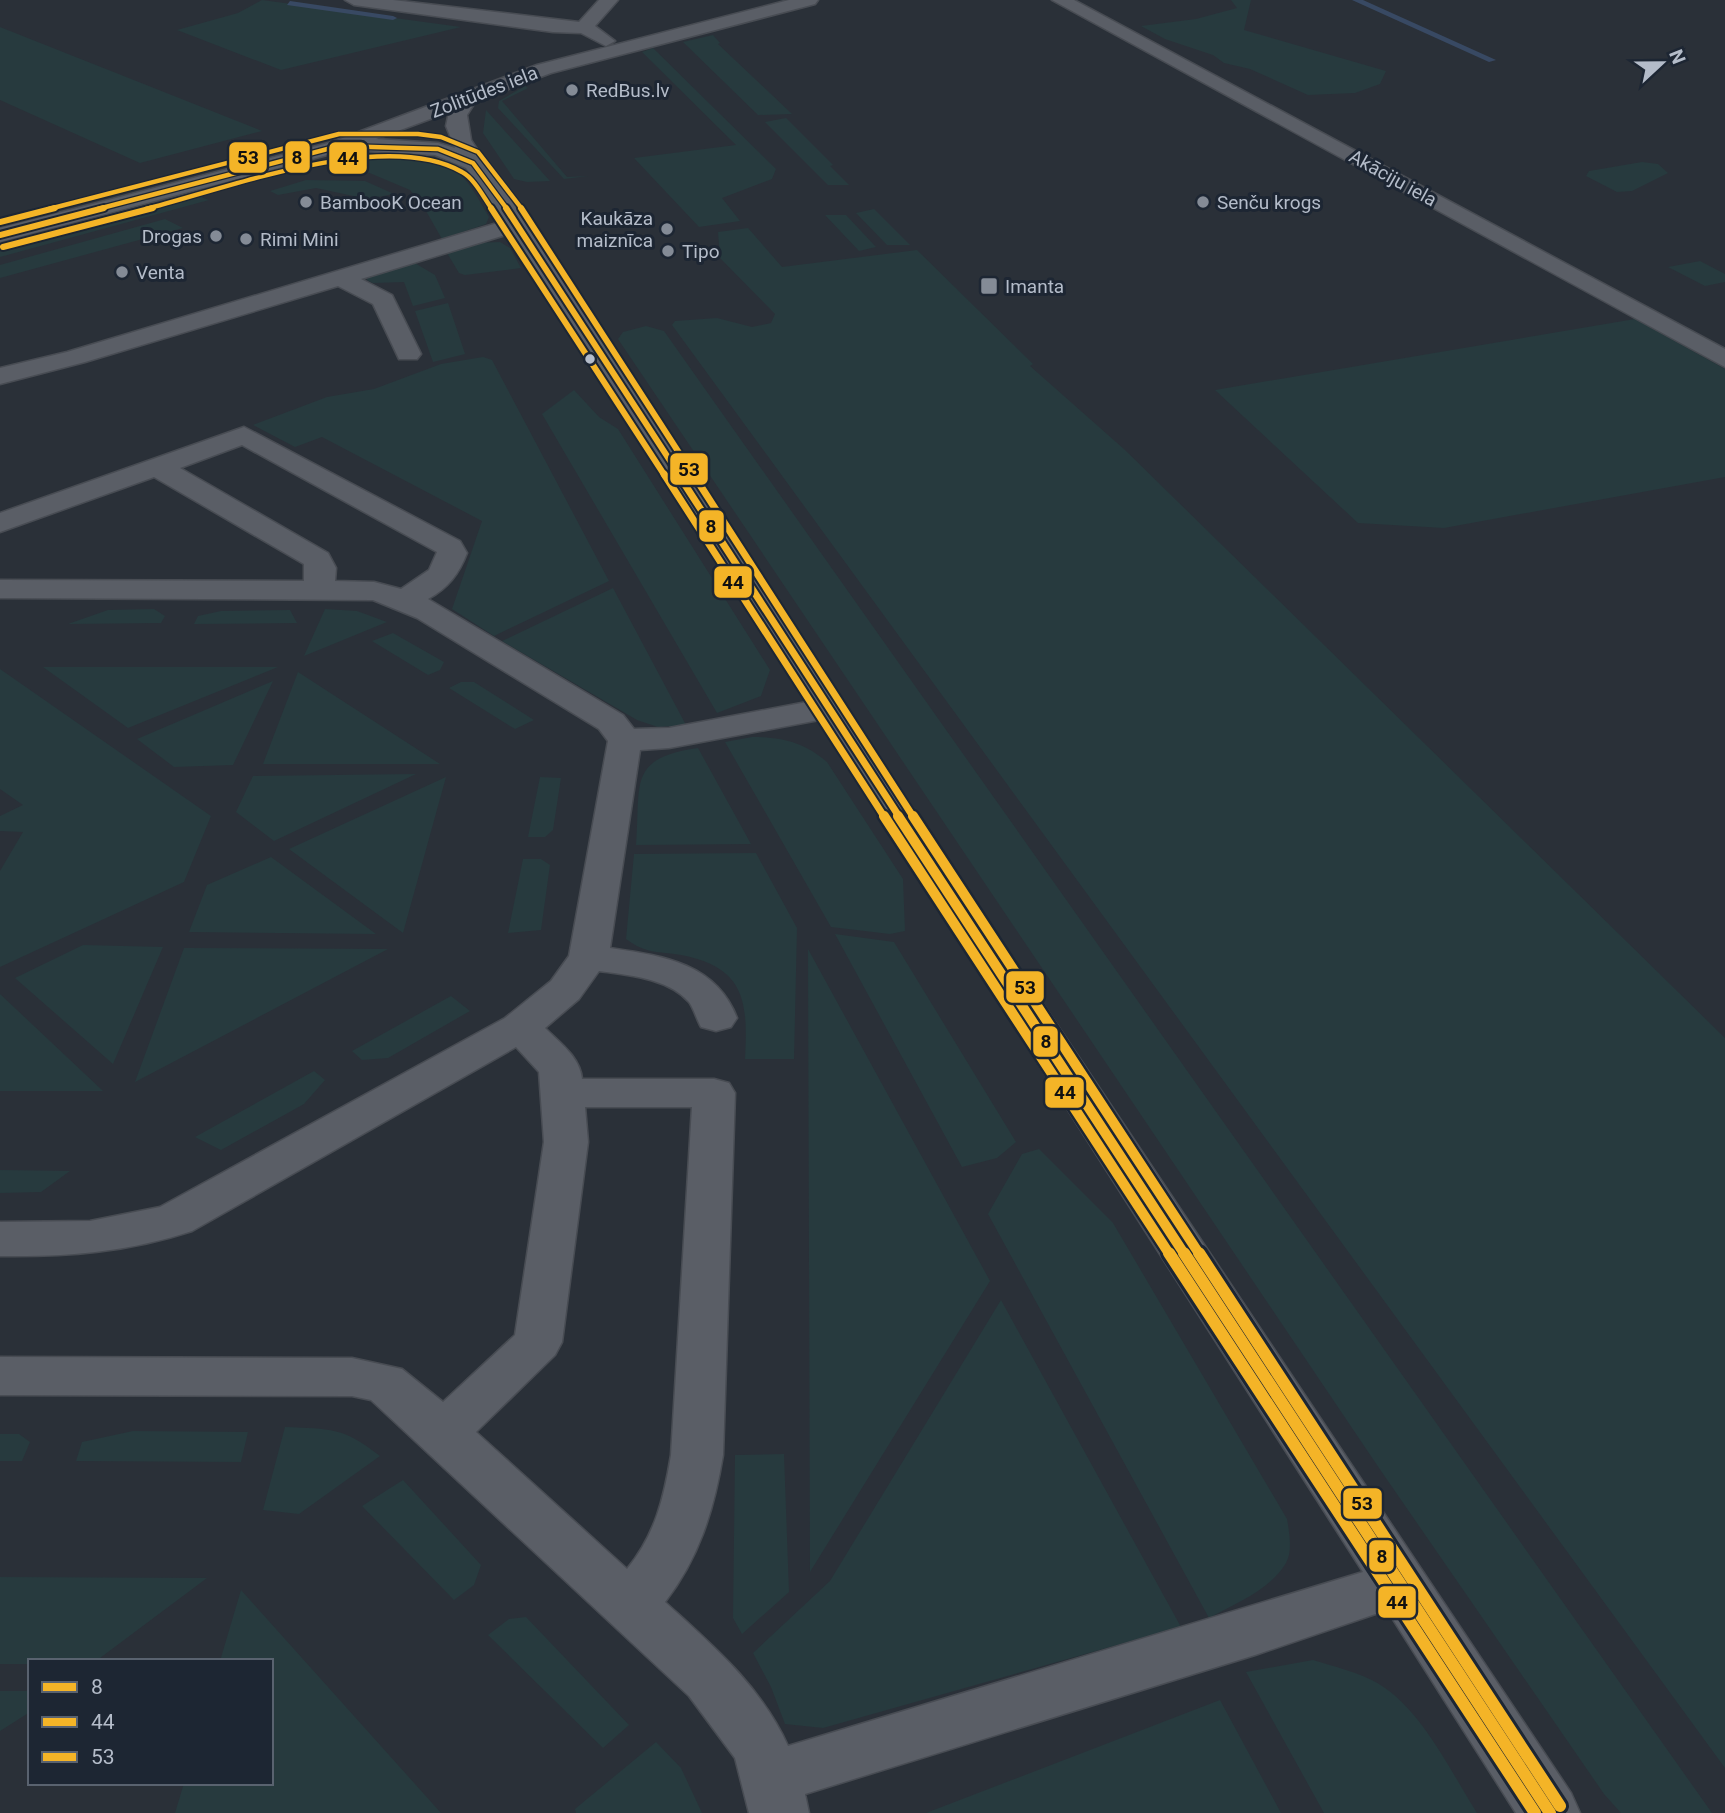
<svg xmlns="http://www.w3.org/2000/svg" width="1725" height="1813" viewBox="0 0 1725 1813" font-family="Roboto,sans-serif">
	<rect width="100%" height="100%" fill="#2a3038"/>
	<path fill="#273a3e" d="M 262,0 L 461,27 L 281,70 L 177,30 L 238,13 Z
		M 1231,0 L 1251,0 L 1244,30 L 1386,71 L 1380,84 L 1355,93 L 1308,95 L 1250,69 L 1224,63 L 1213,55 L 1165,39 L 1141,26 L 1196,19 L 1237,8 Z
		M 0,27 L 262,131 L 140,163 L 0,100 Z
		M 713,35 L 720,43 L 718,44 L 792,114 L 758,115 L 683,42 Z
		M 653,48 L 776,169 L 772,179 L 722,198 L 740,221 L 699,227 L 634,158 L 736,145 L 642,52 Z
		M 525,86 L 528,88 L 502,101 L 567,177 L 588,176 L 564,179 L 498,108 L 499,101 Z
		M 486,110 L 550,181 L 527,182 L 514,179 L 483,133 Z
		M 786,118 L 833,165 L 830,166 L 849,185 L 828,185 L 765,122 Z
		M 359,155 C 389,154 432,151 457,172 C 471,183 480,202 489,217 L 486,224 L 442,239 L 422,204 L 410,190 L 334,158 Z
		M 1642,162 L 1658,164 L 1668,173 L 1632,191 L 1617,192 L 1586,176 L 1589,171 Z
		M 306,180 L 365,181 L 394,194 L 362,200 L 358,197 L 316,188 L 278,195 L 270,191 Z
		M 198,196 L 209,200 L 0,257 L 0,247 Z
		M 874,209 L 910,245 L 887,245 L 856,213 Z
		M 825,215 L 846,215 L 876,247 L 859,251 Z
		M 165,219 L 183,228 L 0,278 L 0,265 Z
		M 748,228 L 782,267 L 917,250 L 1033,364 L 1030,366 L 1125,450 L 1725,1038 L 1725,1768 L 672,325 L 675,321 L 717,318 L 752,327 L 771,323 L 775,314 L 720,258 L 718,232 Z
		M 500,242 L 510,248 L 521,268 L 465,275 L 459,273 L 447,253 L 474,243 Z
		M 1700,261 L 1725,274 L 1725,282 L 1705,286 L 1668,267 Z
		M 413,262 L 435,275 L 445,298 L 413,306 L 404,282 L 373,283 L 367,280 L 368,276 Z
		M 448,303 L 465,354 L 433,362 L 415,311 Z
		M 1635,319 L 1725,369 L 1725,477 L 1444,528 L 1358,523 L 1215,390 Z
		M 646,326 L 664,331 L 1712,1813 L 1621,1813 L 1604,1794 L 1379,1468 L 618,339 L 623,332 Z
		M 483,357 L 492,360 L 609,581 L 494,636 L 452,609 L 482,521 L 322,437 L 295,447 L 253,425 L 327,397 L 374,389 L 441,364 Z
		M 574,390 L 599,417 L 618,429 L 770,670 L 761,696 L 717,713 L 542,414 Z
		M 613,588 L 686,725 L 658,727 L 637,720 L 502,641 Z
		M 154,609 L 165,616 L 161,623 L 68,624 L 108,610 Z
		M 325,609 L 357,611 L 387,622 L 304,656 Z
		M 290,610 L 297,623 L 194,624 L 198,616 L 221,611 Z
		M 393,633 L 444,662 L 440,670 L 428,675 L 372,641 Z
		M 43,667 L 278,667 L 128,728 Z
		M 0,669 L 211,816 L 184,882 L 0,967 L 0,871 L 23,832 L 0,831 L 0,816 L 23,805 L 0,789 Z
		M 298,672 L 440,764 L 263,764 Z
		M 273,681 L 233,765 L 174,767 L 137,739 Z
		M 461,682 L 474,682 L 534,720 L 515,729 L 449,688 Z
		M 752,737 C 782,737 804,742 827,762 L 903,879 L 905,931 L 890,934 L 831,927 L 725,742 Z
		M 698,748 L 751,844 L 636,845 C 641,784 627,758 698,748 Z
		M 416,774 L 274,841 L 236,812 L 253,776 Z
		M 446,777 L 403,933 L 289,849 Z
		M 540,777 L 561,778 L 553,830 L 545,837 L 528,837 Z
		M 756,853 L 797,928 L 794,1059 L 745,1059 C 748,1003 746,967 681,955 C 657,951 646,954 626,939 L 634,854 Z
		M 271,857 L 376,934 L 189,932 L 207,885 Z
		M 523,859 L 541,859 L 550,865 L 541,930 L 508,933 Z
		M 835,934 L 894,942 L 1016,1142 L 997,1158 L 962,1167 Z
		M 83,945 L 163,947 L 113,1064 L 15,978 Z
		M 184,948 L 388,949 L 135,1082 Z
		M 808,949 L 990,1281 L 810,1572 Z
		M 0,994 L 103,1091 L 0,1091 Z
		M 451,996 L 470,1011 L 388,1058 L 362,1060 L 352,1051 Z
		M 314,1071 L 325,1080 L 304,1104 L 221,1150 L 195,1137 Z
		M 1039,1149 L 1113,1223 L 1287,1519 C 1289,1531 1293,1551 1286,1563 C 1270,1590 1236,1603 1209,1618 L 988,1214 L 1022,1154 Z
		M 0,1170 L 70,1171 L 41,1192 L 0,1193 Z
		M 1001,1300 L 1181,1627 L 823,1728 L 785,1724 L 771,1687 L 753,1653 L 830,1581 Z
		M 285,1427 C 331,1429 343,1427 380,1456 L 299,1514 L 263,1510 Z
		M 133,1431 L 248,1432 L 241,1462 L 76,1461 L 82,1442 Z
		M 0,1434 L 19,1434 L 30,1442 L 22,1461 L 0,1461 Z
		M 784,1454 L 789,1592 L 742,1634 L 733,1618 L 735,1455 Z
		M 403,1480 L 481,1565 L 474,1585 L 454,1600 L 362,1506 Z
		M 0,1577 L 207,1578 L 96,1661 L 30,1661 L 30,1664 L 0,1664 Z
		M 241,1590 L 441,1813 L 175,1813 L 184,1783 L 271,1783 L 271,1661 L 220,1661 Z
		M 526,1617 L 629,1725 L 603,1748 L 488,1635 L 509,1619 Z
		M 1313,1660 C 1335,1667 1359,1672 1379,1684 C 1422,1710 1451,1772 1477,1813 L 1324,1813 L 1246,1672 Z
		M 0,1691 L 30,1691 L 30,1712 L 0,1731 Z
		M 1220,1700 L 1281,1813 L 926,1813 Z
		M 656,1742 L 681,1768 L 702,1813 L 576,1813 L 575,1809 Z"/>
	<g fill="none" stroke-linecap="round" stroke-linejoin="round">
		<path fill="#384963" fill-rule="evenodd" d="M 1352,0 L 1363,0 L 1496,60 L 1489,62 Z
			M 290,1 L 393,16 L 397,18 L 393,20 L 287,5 Z"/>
		<defs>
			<path id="minor" d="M 345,0 L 393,0 L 579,22 L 599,0 L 618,0 L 595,26 L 615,41 L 606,46 L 581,33 L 553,32 L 354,5 Z
				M 789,0 L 818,0 L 815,4 L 551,73 L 476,101 L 467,115 L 471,140 L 845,708 L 1571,1793 L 1580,1813 L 1516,1813 L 1387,1610 L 1255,1655 L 805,1794 L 809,1813 L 749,1813 L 735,1758 L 689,1696 L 371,1400 L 352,1396 L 0,1395 L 0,1357 L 352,1358 L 402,1369 L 443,1402 L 515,1335 L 544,1142 L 539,1072 L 516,1047 L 192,1231 C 128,1252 67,1257 0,1256 L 0,1222 L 90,1221 L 160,1207 L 505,1018 L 551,981 L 569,956 L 608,741 L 599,729 L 417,618 L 373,600 L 0,598 L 0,580 L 304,581 L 304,564 L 154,477 L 0,532 L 0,513 L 244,427 L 460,541 L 467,553 C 459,574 448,588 428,599 L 623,715 L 634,729 L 669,728 L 807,702 L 512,233 L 361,279 L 392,295 L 421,354 L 417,359 L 399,359 L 373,304 L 338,286 L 85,362 L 0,384 L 0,368 L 67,352 L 504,221 L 466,168 L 435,155 L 366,151 L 357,147 L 0,242 L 0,228 L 332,142 L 537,65 ZM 449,112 L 446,126 L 455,148 L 438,143 L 376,139 ZM 242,445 L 437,552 L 429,570 L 401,589 L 374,582 L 335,581 L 336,568 L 328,553 L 180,468 ZM 819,720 L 1363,1572 L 788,1746 C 761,1686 712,1645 665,1602 C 699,1558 714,1510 723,1455 L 735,1093 L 729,1083 L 714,1079 L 582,1079 C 580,1057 560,1043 545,1028 L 579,999 L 599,971 C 628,975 668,978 689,1002 C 694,1009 697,1020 701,1027 L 716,1031 L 731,1027 L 737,1018 C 716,963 663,956 610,948 L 640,750 L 669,748 ZM 585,1107 L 692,1107 L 671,1455 C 664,1498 655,1535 627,1569 L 476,1432 L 555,1355 L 562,1342 L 588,1142 Z
				M 1052,0 L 1074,0 L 1725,349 L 1725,367 Z"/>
		</defs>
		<use href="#minor" stroke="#484c53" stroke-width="3"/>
		<use href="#minor" fill="#5a5e66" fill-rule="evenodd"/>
		<defs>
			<path id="bus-1-far4" d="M 98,209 L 339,146 L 438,149 L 473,163 L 507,209"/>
			<path id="bus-1-far3" d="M 506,208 L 680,476
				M 0,235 L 104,208"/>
			<path id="bus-1-far2" d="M 678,474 L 900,818"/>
			<path id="bus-1-far1" d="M 898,816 L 1185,1255"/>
			<path id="bus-1" d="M 1184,1253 L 1550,1813"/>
			<path id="bus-2-far4" d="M 146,209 C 228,188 385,128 462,172 C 474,178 484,198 492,209"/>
			<path id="bus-2-far3" d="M 491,208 L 665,476
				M 3,247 L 153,208"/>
			<path id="bus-2-far2" d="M 664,474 L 885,818"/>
			<path id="bus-2-far1" d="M 884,816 L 1170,1255"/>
			<path id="bus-2" d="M 1169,1253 L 1535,1813"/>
			<path id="bus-3-far4" d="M 49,209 L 339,134 L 418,134 L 441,137 L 478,152 L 522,209"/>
			<path id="bus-3-far3" d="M 521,208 L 694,476
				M 0,222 L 55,208"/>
			<path id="bus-3-far2" d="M 693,474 L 914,818"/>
			<path id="bus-3-far1" d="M 913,816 L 1200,1255"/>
			<path id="bus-3" d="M 1199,1253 L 1560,1806"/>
		</defs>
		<use href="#bus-1-far4" stroke="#1d2633" stroke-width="7"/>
		<use href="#bus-1-far3" stroke="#1d2633" stroke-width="10"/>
		<use href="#bus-1-far2" stroke="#1d2633" stroke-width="11"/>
		<use href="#bus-1-far1" stroke="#1d2633" stroke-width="15"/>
		<use href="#bus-1" stroke="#1d2633" stroke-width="18"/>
		<use href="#bus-2-far4" stroke="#1d2633" stroke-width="7"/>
		<use href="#bus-2-far3" stroke="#1d2633" stroke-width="10"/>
		<use href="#bus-2-far2" stroke="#1d2633" stroke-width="11"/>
		<use href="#bus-2-far1" stroke="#1d2633" stroke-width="15"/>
		<use href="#bus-2" stroke="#1d2633" stroke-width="18"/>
		<use href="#bus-3-far4" stroke="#1d2633" stroke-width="7"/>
		<use href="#bus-3-far3" stroke="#1d2633" stroke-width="10"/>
		<use href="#bus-3-far2" stroke="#1d2633" stroke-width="11"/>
		<use href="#bus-3-far1" stroke="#1d2633" stroke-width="15"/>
		<use href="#bus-3" stroke="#1d2633" stroke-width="18"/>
		<use href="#bus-1-far4" stroke="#f4b427" stroke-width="4.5"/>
		<use href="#bus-1-far3" stroke="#f4b427" stroke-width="6"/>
		<use href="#bus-1-far2" stroke="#f4b427" stroke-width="7"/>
		<use href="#bus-1-far1" stroke="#f4b427" stroke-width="10"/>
		<use href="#bus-1" stroke="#f4b427" stroke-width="12"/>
		<use href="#bus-2-far4" stroke="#f4b427" stroke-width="4.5"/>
		<use href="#bus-2-far3" stroke="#f4b427" stroke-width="6"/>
		<use href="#bus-2-far2" stroke="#f4b427" stroke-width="7"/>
		<use href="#bus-2-far1" stroke="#f4b427" stroke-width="10"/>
		<use href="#bus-2" stroke="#f4b427" stroke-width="12"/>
		<use href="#bus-3-far4" stroke="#f4b427" stroke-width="4.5"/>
		<use href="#bus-3-far3" stroke="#f4b427" stroke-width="6"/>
		<use href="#bus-3-far2" stroke="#f4b427" stroke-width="7"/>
		<use href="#bus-3-far1" stroke="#f4b427" stroke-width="10"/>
		<use href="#bus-3" stroke="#f4b427" stroke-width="12"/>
	</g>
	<g fill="#848b96" stroke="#1d2633" stroke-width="2.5">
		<circle cx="572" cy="90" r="7"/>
		<circle cx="306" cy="202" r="7"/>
		<circle cx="1203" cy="202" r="7"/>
		<circle cx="667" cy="229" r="7"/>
		<circle cx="216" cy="236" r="7"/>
		<circle cx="246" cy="239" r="7"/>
		<circle cx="668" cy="251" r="7"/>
		<circle cx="122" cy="272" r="7"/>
		<rect x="980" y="277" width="18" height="18" rx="3.5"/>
	</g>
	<circle fill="#b4bcc9" stroke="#1d2633" stroke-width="2.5" cx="590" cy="359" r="6"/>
	<g text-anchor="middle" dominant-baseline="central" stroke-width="6" stroke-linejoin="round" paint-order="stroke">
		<g font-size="19" fill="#b4bcc9" stroke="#1d2633" text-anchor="start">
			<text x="586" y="90">RedBus.lv</text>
			<text x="320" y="202">BambooK Ocean</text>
			<text x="1217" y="202">Senču krogs</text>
			<text x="653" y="218" text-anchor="end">Kaukāza<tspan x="653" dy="22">maiznīca</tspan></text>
			<text x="202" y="236" text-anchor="end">Drogas</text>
			<text x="260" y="239">Rimi Mini</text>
			<text x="682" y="251">Tipo</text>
			<text x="136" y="272">Venta</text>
			<text x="1005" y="286">Imanta</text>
		</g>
		<g font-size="19" fill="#b4bcc9" stroke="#1d2633">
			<text transform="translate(484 92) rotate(-21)">Zolitūdes iela</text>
			<text transform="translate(1393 178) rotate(29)">Akāciju iela</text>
		</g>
	</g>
	<g stroke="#1d2633" stroke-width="2.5">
		<rect x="284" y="140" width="27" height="34" rx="7" fill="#f4b427"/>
		<rect x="228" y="141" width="40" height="33" rx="7" fill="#f4b427"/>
		<rect x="328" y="141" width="40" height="34" rx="7" fill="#f4b427"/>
		<rect x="669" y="452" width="40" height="34" rx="7" fill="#f4b427"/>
		<rect x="698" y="509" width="27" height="34" rx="7" fill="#f4b427"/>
		<rect x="713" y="565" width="40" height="34" rx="7" fill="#f4b427"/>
		<rect x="1005" y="970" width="40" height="34" rx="7" fill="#f4b427"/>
		<rect x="1032" y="1025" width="27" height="33" rx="7" fill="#f4b427"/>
		<rect x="1044" y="1076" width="41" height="33" rx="7" fill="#f4b427"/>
		<rect x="1342" y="1487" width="41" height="33" rx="7" fill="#f4b427"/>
		<rect x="1368" y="1539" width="27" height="34" rx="7" fill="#f4b427"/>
		<rect x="1377" y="1585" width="40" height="34" rx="7" fill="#f4b427"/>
	</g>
	<g font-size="19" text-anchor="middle" font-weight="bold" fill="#111">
		<text x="297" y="164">8</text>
		<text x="248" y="164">53</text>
		<text x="348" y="165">44</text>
		<text x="689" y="476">53</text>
		<text x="711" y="533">8</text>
		<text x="733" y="589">44</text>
		<text x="1025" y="994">53</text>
		<text x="1046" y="1048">8</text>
		<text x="1065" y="1099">44</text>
		<text x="1362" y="1510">53</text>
		<text x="1382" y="1563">8</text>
		<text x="1397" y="1609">44</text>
	</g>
	<rect x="28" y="1659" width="245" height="126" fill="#1d2633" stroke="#59626f" stroke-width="2"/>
	<rect x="42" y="1682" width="35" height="10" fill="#f4b427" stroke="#59626f" stroke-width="2"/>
	<text x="91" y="1694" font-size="21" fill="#b4bcc9">8</text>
	<rect x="42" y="1717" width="35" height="10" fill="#f4b427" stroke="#59626f" stroke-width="2"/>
	<text x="91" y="1729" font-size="21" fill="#b4bcc9">44</text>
	<rect x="42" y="1752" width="35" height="10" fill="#f4b427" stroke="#59626f" stroke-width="2"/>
	<text x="91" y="1764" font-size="21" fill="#b4bcc9">53</text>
	<g transform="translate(1662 63) rotate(68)" stroke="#1d2633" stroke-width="5" paint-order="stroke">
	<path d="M0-5L12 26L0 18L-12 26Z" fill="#b4bcc9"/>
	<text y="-10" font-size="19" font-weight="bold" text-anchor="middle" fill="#b4bcc9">N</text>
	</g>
</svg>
